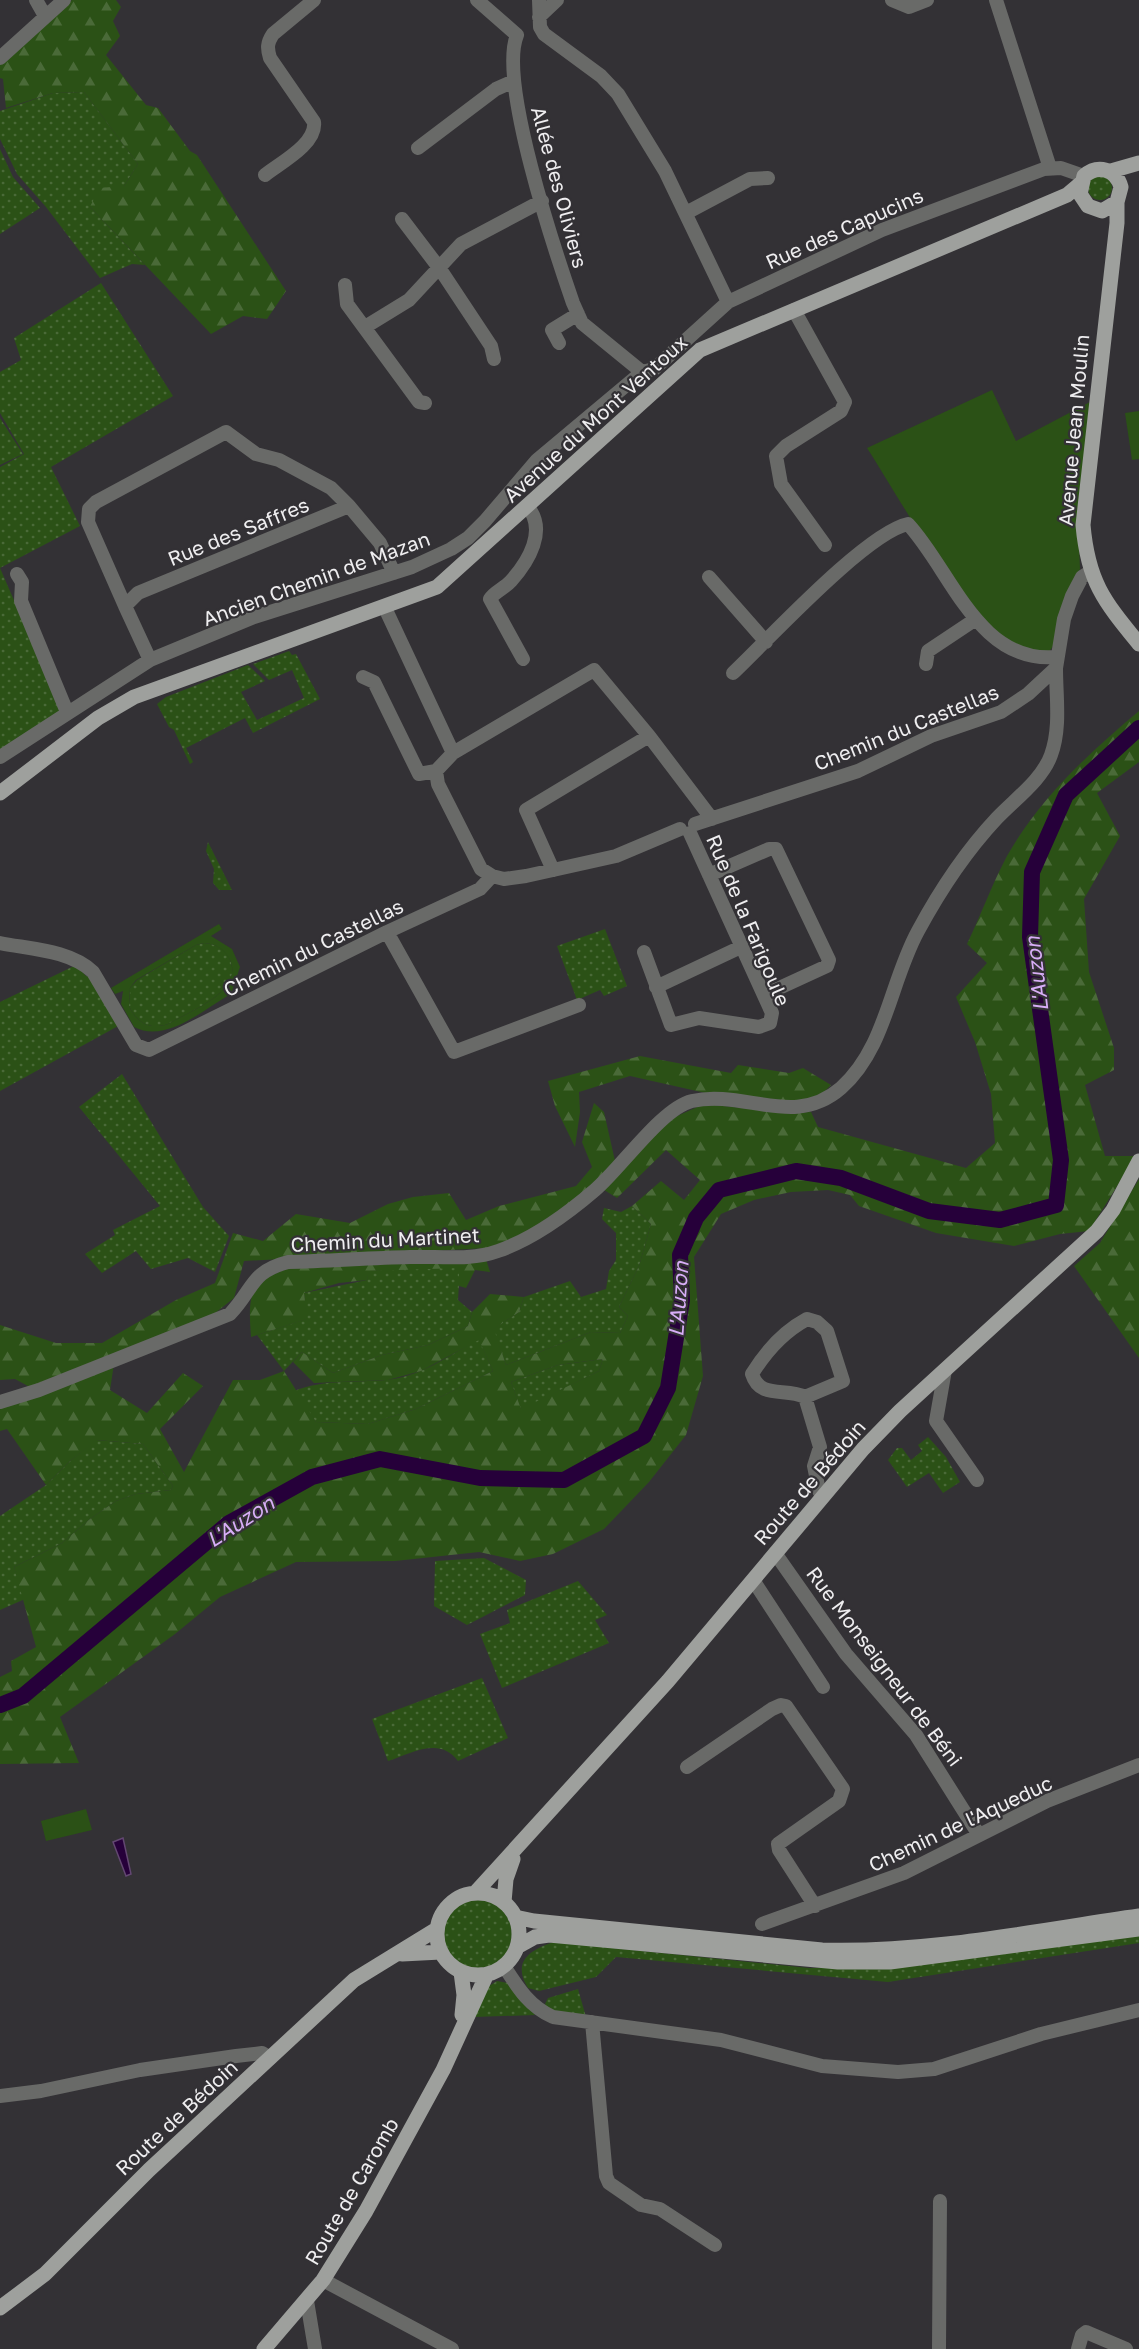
<svg xmlns="http://www.w3.org/2000/svg" width="1139" height="2349" viewBox="0 0 1139 2349" font-family="'Golos Text',sans-serif">
	<defs>
		<pattern id="grass-dots" width="8" height="8" patternUnits="userSpaceOnUse" patternTransform="scale(1.5)"><rect width="8" height="8" fill="#2b5116"/><path d="M2 2h.1M6 6h.1" fill="none" stroke="#4a6a38" stroke-width="1.8" stroke-linecap="round"/></pattern>
		<pattern id="forest-firs" width="22" height="20" patternUnits="userSpaceOnUse" patternTransform="scale(1.5)"><rect width="22" height="20" fill="#2b5116"/><path d="M5 1l3.5 6h-7zM16 11l3.5 6h-7z" fill="#4a6a38"/></pattern>
	</defs>
	<rect width="100%" height="100%" fill="#333135"/>
	<path fill="url(#grass-dots)" d="M 84,92 L 138,164 L 124,186 L 90,207 L 145,265 L 132,264 L 100,278 L 46,207 L 17,174 L 0,139 L 0,111 L 53,93 Z
		M 0,149 L 13,177 L 40,208 L 0,234 Z
		M1088 188a12 12 0 1 1 24 0a12 12 0 1 1-24 0Z
		M 101,283 L 173,396 L 51,467 L 80,526 L 0,568 L 62,711 L 0,754 L 0,467 L 24,454 L 0,413 L 0,372 L 21,360 L 14,338 Z
		M 0,418 L 23,454 L 0,465 Z
		M 289,651 L 292,655 L 296,654 L 320,699 L 253,733 L 245,718 L 186,748 L 193,762 L 190,764 L 174,730 L 169,727 L 157,704 L 166,697 L 248,665 L 265,681 L 241,692 L 257,720 L 304,698 L 292,670 L 269,680 L 253,664 Z
		M 208,842 L 232,890 L 219,890 L 213,883 L 214,869 L 206,851 Z
		M 605,929 L 627,986 L 604,996 L 600,990 L 577,1000 L 557,946 Z
		M 204,943 C 216,944 226,949 230,960 C 244,992 189,1011 168,1024 C 149,1030 137,1023 129,1006 L 130,988 L 137,980 L 196,945 Z
		M 76,965 L 86,976 L 93,977 L 120,1025 L 0,1091 L 0,1002 Z
		M 122,1074 L 203,1207 L 229,1236 L 215,1272 L 188,1258 L 151,1269 L 136,1251 L 102,1273 L 85,1254 L 115,1235 L 113,1230 L 160,1206 L 79,1107 Z
		M 632,1206 L 651,1224 L 639,1266 L 619,1307 L 628,1316 L 620,1333 L 591,1332 L 506,1365 L 493,1329 L 519,1312 L 524,1297 L 570,1281 L 581,1297 L 606,1289 L 609,1271 L 616,1260 L 616,1233 L 602,1219 L 604,1208 L 621,1212 Z
		M 422,1267 L 460,1268 L 458,1300 L 472,1312 L 468,1326 L 428,1345 L 382,1355 L 333,1373 L 302,1352 L 284,1371 L 257,1335 L 306,1319 L 304,1293 L 367,1280 L 368,1271 Z
		M 479,1339 L 493,1371 L 416,1409 L 368,1424 L 316,1422 L 294,1391 C 324,1379 354,1383 386,1380 C 420,1377 450,1355 479,1339 Z
		M 603,1359 L 599,1371 L 521,1410 L 511,1382 L 558,1365 Z
		M 928,1437 L 946,1457 L 960,1482 L 943,1493 L 929,1473 L 907,1487 L 888,1460 L 897,1448 L 902,1448 L 911,1460 L 922,1451 L 918,1445 Z
		M 96,1440 L 143,1444 L 173,1486 L 171,1490 L 136,1494 L 116,1501 L 90,1519 L 62,1543 L 14,1567 L 25,1599 L 0,1610 L 0,1516 L 46,1485 L 70,1461 Z
		M 484,1558 L 526,1580 L 525,1595 L 467,1625 L 434,1606 L 435,1561 Z
		M 578,1581 L 607,1615 L 595,1620 L 609,1643 L 502,1688 L 480,1634 L 510,1623 L 507,1610 Z
		M 482,1678 L 508,1738 L 458,1761 C 440,1736 412,1753 388,1761 L 372,1719 Z
		M444 1934a34 34 0 1 1 68 0a34 34 0 1 1-68 0Z
		M 1139,1934 L 1139,1943 L 888,1982 L 616,1957 L 596,1977 L 539,1991 L 528,1988 C 512,1962 529,1950 554,1942 L 809,1968 L 894,1968 Z
		M 497,1981 L 508,1983 L 535,2015 L 474,2017 L 486,1988 Z
		M 578,1989 L 586,2017 L 550,2013 L 545,2004 L 548,1998 Z"/>
	<path fill="url(#forest-firs)" fill-rule="evenodd" d="M 72,0 L 116,0 L 121,7 L 113,21 L 120,36 L 106,55 L 146,105 L 158,108 L 190,151 L 197,155 L 286,291 L 267,319 L 243,316 L 211,334 L 90,207 L 99,188 L 124,186 L 138,164 L 84,92 L 53,93 L 6,108 L 3,79 L 0,78 L 0,62 Z
		M 1139,711 L 1139,762 L 1097,793 L 1120,836 L 1084,899 L 1089,972 L 1114,1048 L 1114,1070 L 1085,1085 L 1105,1156 L 1136,1156 L 1089,1231 L 1060,1234 L 1014,1246 L 936,1233 L 859,1206 L 850,1195 L 828,1190 L 791,1192 L 754,1200 L 721,1214 L 694,1257 L 703,1376 L 686,1435 L 649,1482 L 604,1529 L 553,1554 L 520,1561 L 479,1552 L 395,1561 L 296,1562 L 220,1597 L 175,1634 L 60,1717 L 79,1763 L 0,1764 L 0,1677 L 12,1671 L 11,1661 L 36,1647 L 14,1567 L 62,1543 L 90,1519 L 116,1501 L 136,1494 L 171,1490 L 173,1486 L 143,1444 L 97,1440 L 70,1461 L 46,1485 L 7,1429 L 0,1431 L 0,1405 L 39,1392 L 15,1379 L 0,1380 L 0,1325 L 56,1343 L 102,1343 L 176,1300 L 215,1283 L 233,1233 L 263,1241 L 296,1214 L 350,1223 L 388,1204 L 413,1197 L 449,1193 L 466,1220 L 499,1206 L 576,1186 L 592,1167 L 582,1142 L 594,1103 L 604,1112 L 615,1161 L 646,1130 L 704,1104 L 791,1113 L 811,1112 L 818,1127 L 966,1168 L 995,1143 L 991,1094 L 975,1042 L 956,997 L 987,963 L 967,944 C 981,915 992,884 1007,856 C 1040,798 1089,753 1139,711 ZM 666,1150 L 700,1180 L 684,1200 L 661,1181 L 632,1206 L 651,1224 L 639,1266 L 619,1307 L 628,1316 L 620,1333 L 591,1332 L 506,1365 L 494,1329 L 519,1312 L 524,1297 L 490,1294 L 472,1312 L 468,1326 L 428,1345 L 382,1355 L 333,1373 L 302,1352 L 293,1362 L 314,1383 L 388,1380 L 421,1371 L 479,1340 L 493,1371 L 416,1409 L 368,1424 L 316,1422 L 284,1371 L 260,1380 L 233,1380 L 184,1472 L 160,1429 L 203,1386 L 183,1373 L 147,1413 L 110,1390 L 115,1357 L 204,1322 L 234,1298 L 244,1261 L 506,1247 L 558,1215 L 593,1183 L 617,1198 ZM 603,1359 L 599,1371 L 521,1409 L 511,1382 L 558,1365 Z
		M 640,1056 L 731,1073 L 738,1065 L 789,1073 L 803,1068 L 831,1085 L 813,1103 L 710,1094 L 630,1076 L 579,1092 L 580,1112 L 575,1147 L 555,1106 L 548,1081 Z
		M 1139,1179 L 1139,1358 L 1074,1266 L 1100,1243 Z
		M 486,1259 L 490,1272 L 475,1270 L 466,1288 L 459,1286 L 459,1268 L 369,1271 L 367,1280 L 339,1283 L 304,1293 L 307,1319 L 251,1337 C 248,1294 248,1280 294,1267 Z"/>
	<path fill="#2b5116" fill-rule="evenodd" d="M 992,390 L 1016,441 L 1090,402 L 1078,517 L 1080,569 L 1069,593 L 1054,645 L 1048,653 C 1040,651 1028,652 1021,648 C 968,624 900,499 867,448 Z
		M 1139,411 L 1139,459 L 1132,460 L 1125,413 Z
		M 219,924 L 222,929 L 211,936 L 232,949 L 240,967 L 231,994 C 204,1009 166,1044 134,1027 L 121,1004 L 123,991 L 115,994 L 111,988 ZM 204,943 C 216,944 225,949 230,960 C 244,992 189,1011 168,1024 C 149,1030 137,1023 129,1006 L 130,988 L 136,980 L 196,945 Z
		M 86,1809 L 92,1830 L 46,1841 L 41,1821 Z"/>
	<path fill="#26003a" stroke="#624771" stroke-width="1.5" d="M 123,1838 L 131,1874 L 126,1876 L 113,1842 Z"/>
	<g fill="none" stroke-linecap="round" stroke-linejoin="round">
		<path stroke="#26003a" stroke-width="16" d="M 0,1705 L 23,1696 L 229,1523 L 312,1477 L 380,1459 L 480,1478 L 564,1480 L 644,1436 L 668,1388 L 682,1300 L 680,1255 L 696,1218 L 719,1190 L 796,1171 L 841,1178 L 929,1211 L 1000,1220 L 1056,1205 L 1061,1160 L 1030,937 L 1032,872 L 1066,795 L 1139,728"/>
		<path stroke="#696a68" stroke-width="14" d="M 36,0 L 45,16
			M 477,0 L 517,35 C 498,81 555,251 573,303 L 582,323 L 642,372
			M 539,0 L 540,27 L 544,34 L 601,76 L 618,94 L 665,171 L 728,302
			M 892,0 L 909,7 L 927,0
			M 996,0 L 1050,168
			M 539,17 L 557,0
			M 0,58 L 64,0
			M 418,148 L 496,89 L 514,81
			M 265,175 C 280,163 317,144 314,122 L 270,58 C 267,48 267,43 273,34 L 314,0
			M 686,213 L 750,179 L 768,178
			M 402,219 L 440,269 L 491,346 L 494,359
			M 345,285 L 347,304 L 419,402 L 425,403
			M 794,310 L 845,402 L 841,411 L 786,446 L 776,456 L 781,484 L 825,545
			M 365,327 L 409,300 L 461,244 L 542,201
			M 559,343 L 552,330 L 578,314
			M 642,372 L 654,369 L 728,302 L 882,230 L 1044,169 L 1061,168 L 1084,176
			M 17,574 L 22,582 L 21,601 L 67,712
			M 709,577 L 766,642
			M 125,606 L 88,522 L 89,509 L 96,502 L 226,432 L 256,454 L 279,460 L 331,488 L 349,506
			M 385,608 L 453,753
			M 523,659 L 490,599 C 494,592 505,588 511,581 C 528,562 548,530 527,506
			M 150,660 L 125,606 L 138,593 L 349,506 L 380,543 L 394,573
			M 926,664 L 928,651 L 976,619
			M 733,673 C 769,639 866,533 908,524 C 951,570 978,664 1056,657
			M 363,677 L 374,682 L 419,774 L 436,771
			M 649,736 L 594,670 L 453,753 L 436,771 L 438,784 L 481,869 L 492,876 L 504,879 L 526,876 L 616,856 L 680,829
			M 0,757 L 150,660 L 254,617 L 412,567 L 451,549 L 468,538 L 485,521 L 537,460 L 642,372
			M 695,824 L 858,771 L 931,736 L 1001,712 L 1028,694 L 1056,668 L 1064,619 L 1072,596 L 1082,577 L 1090,572
			M 553,870 L 526,810 L 649,736 L 712,819
			M 709,875 L 769,849 L 776,849 L 829,960 L 827,966 L 764,995
			M 387,932 L 454,1052 L 579,1005
			M 0,943 C 30,949 70,950 93,972 L 136,1045 L 149,1050 L 387,932 L 480,889 L 492,876
			M 644,952 L 671,1025 L 699,1018 L 759,1027 L 770,1023 L 772,1013 L 690,833
			M 656,987 L 741,947
			M 807,1319 L 817,1322 L 827,1331 L 843,1381 L 805,1397 C 786,1387 760,1400 752,1374 C 766,1351 783,1332 807,1319 Z
			M 945,1370 L 936,1421 L 977,1480
			M 805,1397 L 820,1447 L 814,1466 L 819,1491 L 823,1496
			M 0,1402 L 39,1390 L 230,1314 C 254,1289 250,1272 288,1262 C 329,1261 369,1258 410,1257 C 438,1256 471,1261 498,1251 C 533,1239 567,1214 595,1190 C 621,1168 662,1108 692,1101 C 744,1089 794,1129 841,1088 C 886,1048 890,982 918,931 C 939,892 967,850 997,818 C 1015,799 1042,780 1051,755 C 1061,728 1056,697 1056,668
			M 775,1553 L 846,1654 L 916,1735 L 979,1835
			M 753,1580 L 823,1687
			M 687,1767 L 772,1709 L 781,1705 L 786,1706 L 843,1789 L 839,1801 L 778,1844 L 779,1850 L 815,1906
			M 762,1924 L 904,1873 L 1047,1801 L 1139,1765
			M 504,1966 C 518,1988 529,2006 553,2017 L 721,2040 L 822,2066 L 898,2072 L 934,2069 L 1041,2034 L 1139,2010
			M 592,2022 L 606,2176 L 609,2183 L 641,2205 L 660,2209 L 715,2245
			M 0,2096 L 41,2091 L 140,2070 L 236,2056 L 262,2053 L 270,2058
			M 323,2280 L 452,2349
			M 307,2301 L 315,2349
			M 939,2349 L 940,2201
			M 1078,2349 L 1082,2335 L 1086,2332 L 1126,2349"/>
		<path stroke="#9ea09d" stroke-width="15" d="M 1111,171 L 1139,163
			M 1117,202 L 1102,211 L 1088,206 L 1080,194 L 1084,176 C 1098,164 1116,169 1121,187 L 1117,202 L 1117,223 L 1083,525 C 1088,582 1104,601 1139,644
			M 0,793 L 98,718 L 134,697 L 437,587 L 700,350 L 1067,195 L 1080,184
			M 475,1893 L 668,1681 L 863,1449 L 900,1411 L 1097,1231 L 1113,1210 L 1139,1161
			M437 1934a41 41 0 1 1 82 0a41 41 0 1 1-82 0Z
			M 504,1902 L 506,1879 L 513,1859
			M 515,1917 L 534,1921 L 822,1950 C 929,1953 1034,1931 1139,1916
			M 517,1947 L 535,1937 L 549,1935 L 838,1962 L 890,1962 L 1139,1929
			M 402,1954 L 441,1952
			M 461,1972 L 464,1995 L 462,2015
			M 0,2308 L 45,2274 L 149,2170 L 354,1980 L 437,1929
			M 264,2349 L 323,2280 L 366,2211 L 443,2070 L 487,1974"/>
	</g>
	<g text-anchor="middle" dominant-baseline="central" stroke-width="4.5" stroke-linejoin="round" paint-order="stroke">
		<g font-size="20" fill="#efeef0" stroke="#333135">
			<text transform="translate(560 187) rotate(75)">Allée des Oliviers</text>
			<text transform="translate(844 228) rotate(-24)">Rue des Capucins</text>
			<text transform="translate(595 418) rotate(-42)">Avenue du Mont Ventoux</text>
			<text transform="translate(1073 430) rotate(-85)">Avenue Jean Moulin</text>
			<text transform="translate(238 531) rotate(-22)">Rue des Saffres</text>
			<text transform="translate(316 578) rotate(-20)">Ancien Chemin de Mazan</text>
			<text transform="translate(906 727) rotate(-22)">Chemin du Castellas</text>
			<text transform="translate(749 920) rotate(67)">Rue de la Farigoule</text>
			<text transform="translate(313 947) rotate(-26)">Chemin du Castellas</text>
			<text transform="translate(385 1239) rotate(-3)">Chemin du Martinet</text>
			<text transform="translate(809 1482) rotate(-49)">Route de Bédoin</text>
			<text transform="translate(885 1666) rotate(53)">Rue Monseigneur de Béni</text>
			<text transform="translate(960 1823) rotate(-25)">Chemin de l'Aqueduc</text>
			<text transform="translate(176 2117) rotate(-43)">Route de Bédoin</text>
			<text transform="translate(351 2191) rotate(-60)">Route de Caromb</text>
		</g>
		<g font-size="21" font-style="italic" fill="#d8aef7" stroke="#333135">
			<text transform="translate(1036 974) rotate(-97)">L'Auzon</text>
			<text transform="translate(678 1299) rotate(-86)">L'Auzon</text>
			<text transform="translate(240 1521) rotate(-33)">L'Auzon</text>
		</g>
	</g>
</svg>
